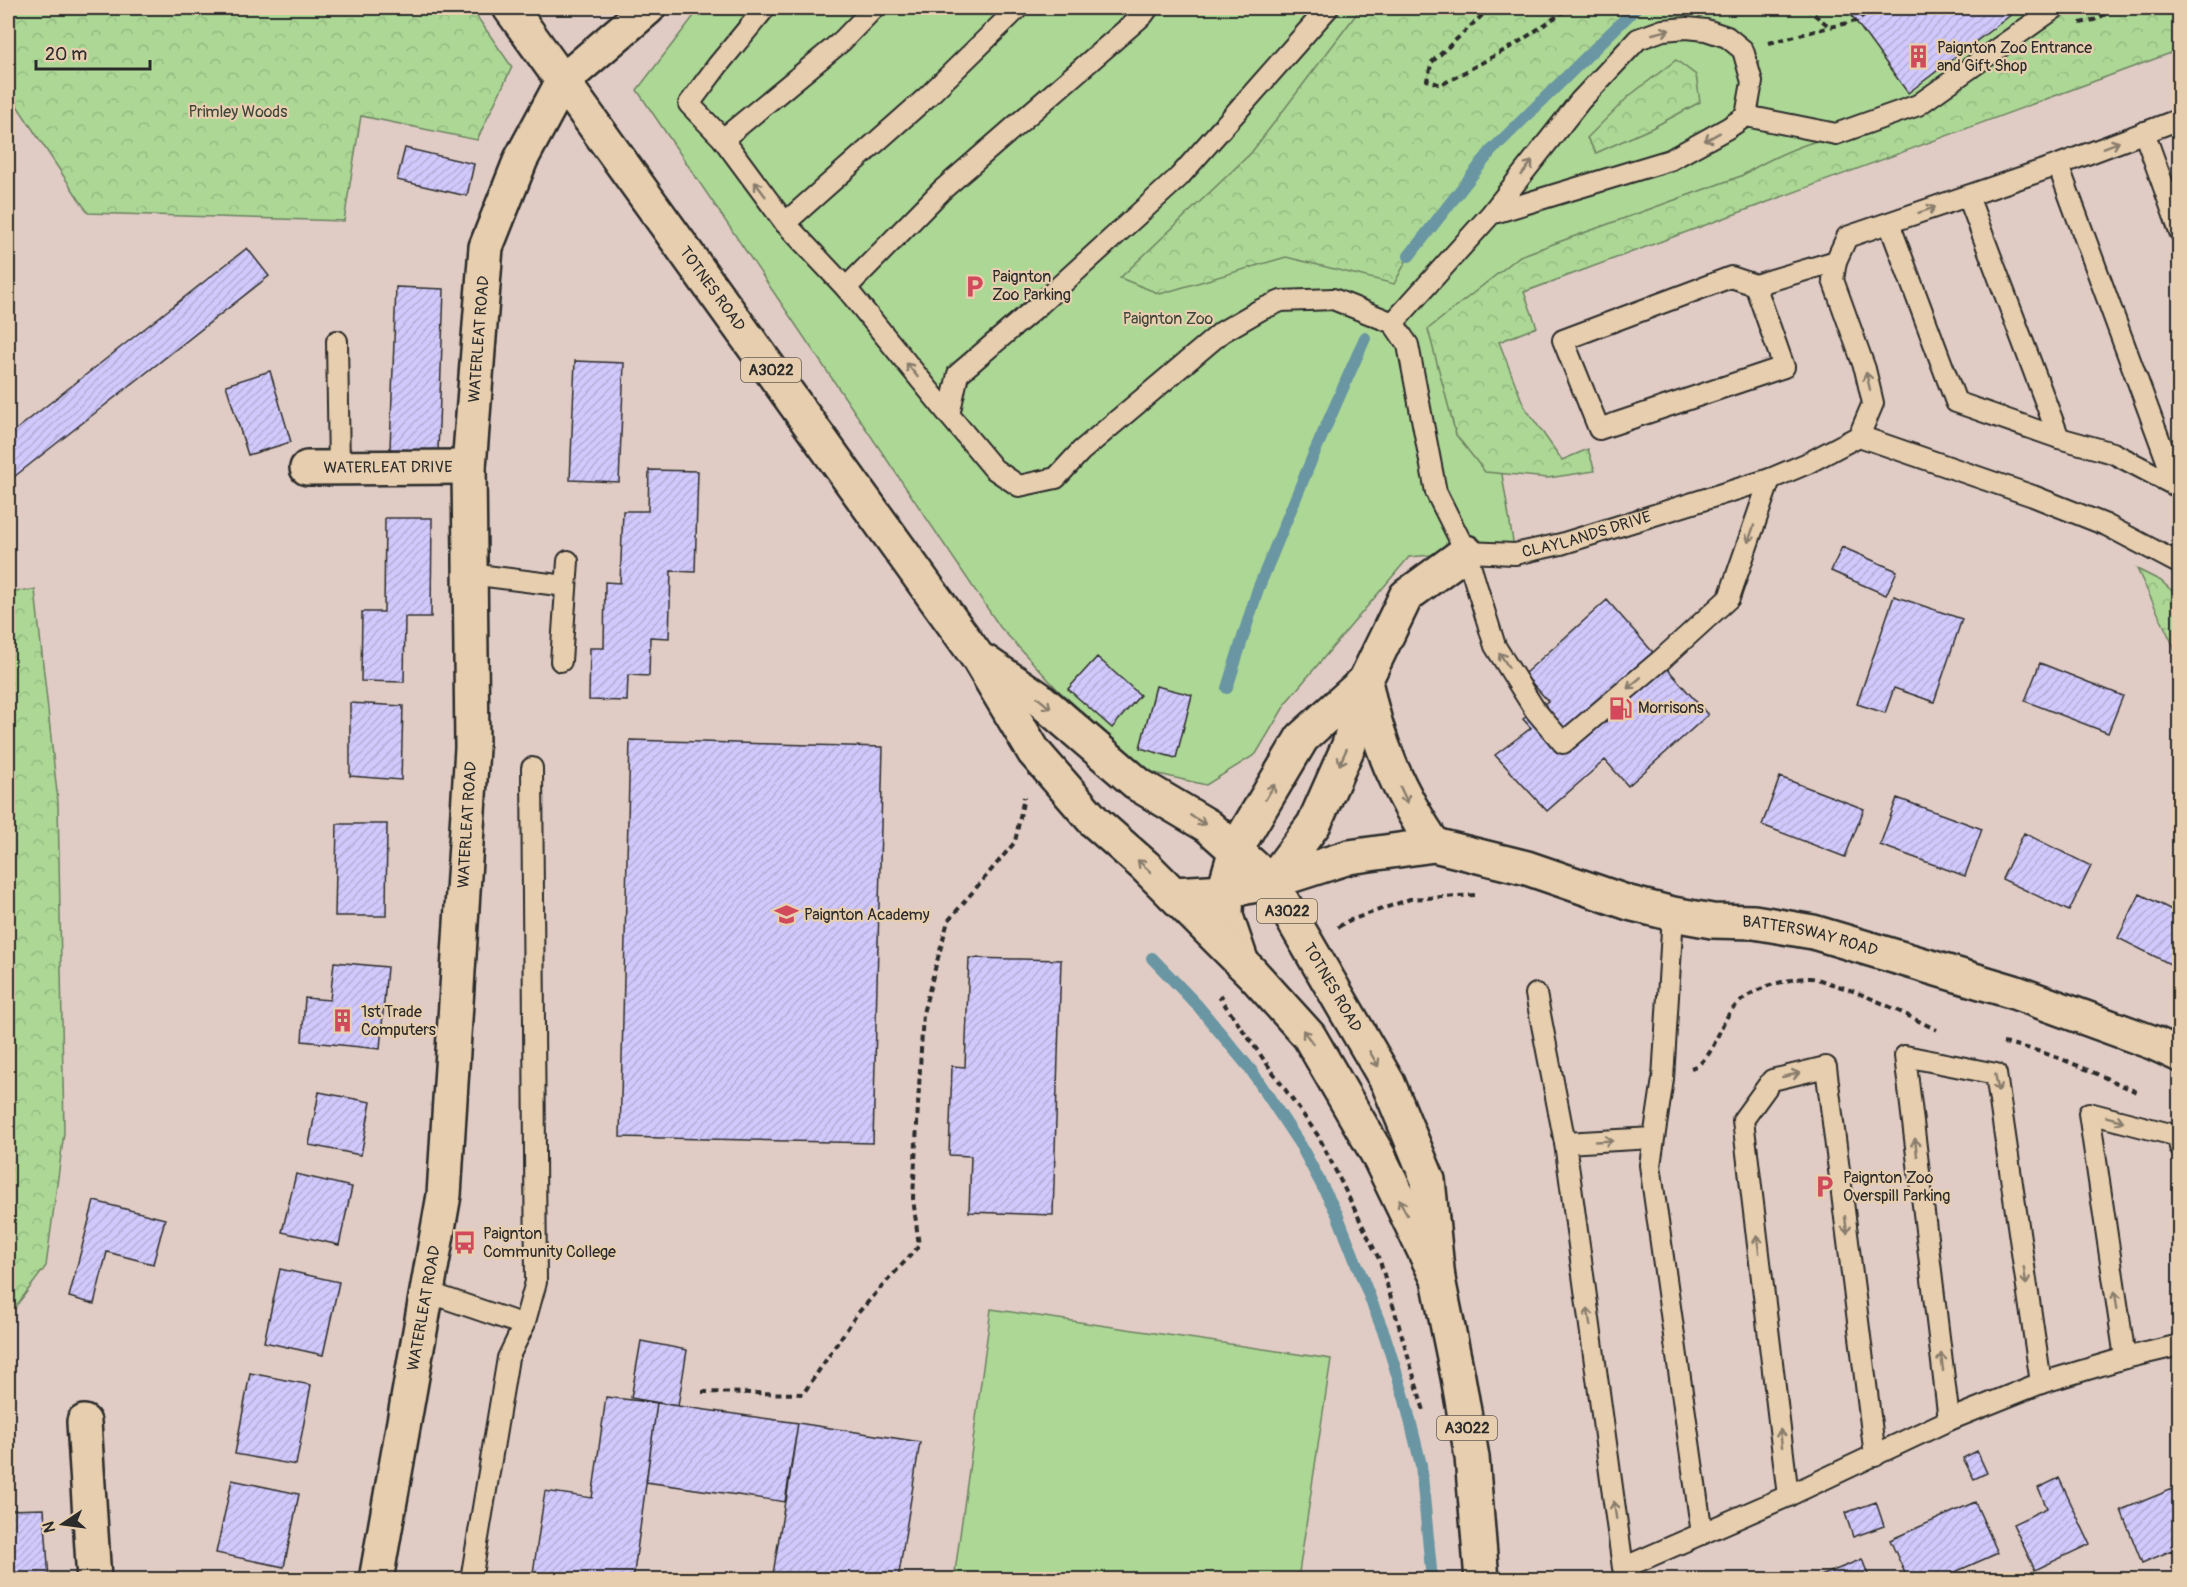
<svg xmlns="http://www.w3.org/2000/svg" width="2187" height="1587" viewBox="0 0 2187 1587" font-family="Pangolin,sans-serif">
	<defs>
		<pattern id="forest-crowns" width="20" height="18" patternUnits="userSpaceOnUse" patternTransform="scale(1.5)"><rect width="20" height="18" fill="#acd795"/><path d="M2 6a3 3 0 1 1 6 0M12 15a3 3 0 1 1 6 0" fill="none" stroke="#94b981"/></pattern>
		<pattern id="building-hatch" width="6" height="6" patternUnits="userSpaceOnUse" patternTransform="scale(1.5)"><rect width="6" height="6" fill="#d1c9fb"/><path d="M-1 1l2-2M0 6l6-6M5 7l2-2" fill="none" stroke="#b4add7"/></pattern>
	</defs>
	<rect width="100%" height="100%" fill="#e0ccc5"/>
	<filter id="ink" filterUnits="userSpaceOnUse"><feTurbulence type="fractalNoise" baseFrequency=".0167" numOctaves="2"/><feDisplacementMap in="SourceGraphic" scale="12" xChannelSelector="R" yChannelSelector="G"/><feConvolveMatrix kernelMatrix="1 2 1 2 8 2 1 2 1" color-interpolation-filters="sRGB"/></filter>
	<g filter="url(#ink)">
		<path fill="#acd795" stroke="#6c8160" stroke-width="1.5" d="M 700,8 L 2179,8 L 1691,229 L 1524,292 L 1479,333 L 1515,554 L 1466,552 L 1409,557 L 1288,700 L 1256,754 L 1206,785 L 1150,772 L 1058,690 L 1000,627 L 637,90 Z
			M 991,1309 L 1331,1359 L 1298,1579 L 954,1579 Z"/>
		<path fill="url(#forest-crowns)" stroke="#6c8160" stroke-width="1.5" d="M 8,8 L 471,8 L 512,67 L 477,140 L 361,116 L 344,221 L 88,213 L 8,92 Z
			M 1361,8 L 1640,8 L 1611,31 L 1491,151 L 1409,256 L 1394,284 L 1286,257 L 1160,294 L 1120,278 L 1251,153 Z
			M 2055,8 L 2179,8 L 2179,50 L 1524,292 L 1537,327 L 1499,342 L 1524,406 L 1562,460 L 1588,449 L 1595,471 L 1548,478 L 1485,472 L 1456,435 L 1428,329 L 1520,256 L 1741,176 C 1778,153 1822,136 1866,129 Z
			M 1676,60 L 1696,75 L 1700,102 L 1652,128 L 1596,153 L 1587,138 L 1629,96 Z
			M 2137,569 L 2161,581 L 2179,597 L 2179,666 L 2173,645 Z
			M 35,590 L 58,802 L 64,1133 L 46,1266 L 8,1317 L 8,591 Z"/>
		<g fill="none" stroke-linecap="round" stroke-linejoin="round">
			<path stroke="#6996a2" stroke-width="12" d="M 1409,256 L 1491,151 L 1636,8
				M 1227,688 L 1258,589 L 1313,456 L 1365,338
				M 1152,958 L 1198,1006 L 1251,1070 L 1301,1146 L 1337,1214 L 1385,1336 L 1405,1400 L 1421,1465 L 1432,1580"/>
		</g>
		<path fill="url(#building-hatch)" stroke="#2b2b2b" stroke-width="1.5" d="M 1846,8 L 2020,8 L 1908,93 Z
			M 405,148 L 474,164 L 467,196 L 397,180 Z
			M 247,248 L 269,276 L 10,480 L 8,477 L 8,436 Z
			M 396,287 L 444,289 L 438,451 L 390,449 Z
			M 575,361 L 624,363 L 619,482 L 570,480 Z
			M 270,371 L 291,442 L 248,455 L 226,385 Z
			M 649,470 L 698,471 L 695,572 L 671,571 L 669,638 L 650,637 L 649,676 L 628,675 L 627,701 L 589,700 L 590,648 L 604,648 L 605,582 L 620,583 L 623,511 L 648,511 Z
			M 385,518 L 432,518 L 431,617 L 405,617 L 404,682 L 361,681 L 362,612 L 384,612 Z
			M 1842,547 L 1897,571 L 1886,595 L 1831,571 Z
			M 1894,596 L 1962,619 L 1934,702 L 1894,688 L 1885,713 L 1857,704 Z
			M 1607,600 L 1708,715 L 1628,786 L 1605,760 L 1547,811 L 1495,755 L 1531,728 L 1523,719 L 1548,701 L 1524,674 Z
			M 1097,657 L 1140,695 L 1112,728 L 1068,689 Z
			M 2040,663 L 2123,696 L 2108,733 L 2025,701 Z
			M 1156,686 L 1192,695 L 1176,758 L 1140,748 Z
			M 350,703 L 403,706 L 401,780 L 350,776 Z
			M 630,740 L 883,747 L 873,1143 L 620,1137 Z
			M 1780,777 L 1864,809 L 1845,857 L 1762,825 Z
			M 1897,798 L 1982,829 L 1965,876 L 1880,845 Z
			M 337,824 L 387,824 L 386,916 L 335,916 Z
			M 2024,833 L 2091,866 L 2069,911 L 2002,879 Z
			M 2140,894 L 2180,914 L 2180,969 L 2118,938 Z
			M 969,958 L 1061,960 L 1053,1215 L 969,1212 L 971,1156 L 949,1155 L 952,1066 L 965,1067 Z
			M 334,962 L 387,967 L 380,1049 L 302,1041 L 305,998 L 330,1000 Z
			M 319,1092 L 371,1102 L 361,1155 L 309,1145 Z
			M 296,1174 L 352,1187 L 339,1245 L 282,1232 Z
			M 94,1201 L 165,1219 L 153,1264 L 107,1252 L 94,1304 L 69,1297 Z
			M 280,1269 L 339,1282 L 323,1355 L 264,1342 Z
			M 641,1341 L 687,1350 L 678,1406 L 631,1398 Z
			M 250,1373 L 311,1385 L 296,1465 L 235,1454 Z
			M 606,1397 L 657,1403 L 633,1580 L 532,1580 L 545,1491 L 592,1498 Z
			M 657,1403 L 798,1423 L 786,1502 L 646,1482 Z
			M 798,1423 L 920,1442 L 898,1580 L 772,1580 Z
			M 1977,1451 L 1987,1473 L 1974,1479 L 1963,1458 Z
			M 2059,1478 L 2090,1544 L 2035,1570 L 2013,1524 L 2047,1508 L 2038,1488 Z
			M 232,1480 L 299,1494 L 284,1567 L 216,1553 Z
			M 2180,1486 L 2180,1547 L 2142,1563 L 2121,1510 Z
			M 1876,1502 L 1884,1526 L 1853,1537 L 1845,1513 Z
			M 1975,1502 L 1998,1553 L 1937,1580 L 1908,1580 L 1890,1540 Z
			M 44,1509 L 49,1580 L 8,1580 L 8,1510 Z
			M 1862,1559 L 1870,1580 L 1811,1580 Z"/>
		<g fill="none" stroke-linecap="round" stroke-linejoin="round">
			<defs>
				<g id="lane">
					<path d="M 765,8 L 718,65 L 689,104 L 723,139 L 785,223 L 846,288 L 949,415"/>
					<path d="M 1328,8 L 1179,177 L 1040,304 L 958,374 L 949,415 L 994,469 L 1019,486 L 1056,478 L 1081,451 L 1222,332 L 1260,310 L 1281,301 L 1333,299 L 1393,323 L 1408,345 L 1436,492 L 1466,552 L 1495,646 L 1535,710 L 1563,743 L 1661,660 L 1729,598 L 1770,479"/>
					<path d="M 1746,116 L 1836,134 L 1918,105 L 2055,8"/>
					<path d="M 2144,132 L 2180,232"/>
					<path d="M 723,139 L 842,41 L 874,8"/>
					<path d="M 2058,165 L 2176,485"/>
					<path d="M 1968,196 L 2059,438"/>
					<path d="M 785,223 L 927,97 L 1018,8"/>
					<path d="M 1889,223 L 1956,402 L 2059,438 L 2113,453 L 2180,488"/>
					<path d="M 1755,285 L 1731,277 L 1563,340 L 1599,429 L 1784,367 L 1755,285 L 1836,261"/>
					<path d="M 846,288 L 942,190 L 1143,15 L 1148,8"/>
					<path d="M 1393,323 L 1491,214 L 1580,101 L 1638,39 L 1663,30 L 1687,28 L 1706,30 L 1727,37 L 1743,50 L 1752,82 L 1746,116 L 1728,128 L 1670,160 L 1491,214"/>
					<path d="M 337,341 L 339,468"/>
					<path d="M 1859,436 L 1873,403 L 1865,369 L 1833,280 L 1836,261 L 1847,237 L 2058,165 L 2180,119"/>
					<path d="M 1859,436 L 2033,496 L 2106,525 L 2180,564"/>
					<path id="s1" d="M 1466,552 L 1515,554 L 1561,544 L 1770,479 L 1808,463 L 1859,436"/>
					<path d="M 470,574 L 566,586"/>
					<path d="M 561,661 L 568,561"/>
					<path d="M 1673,914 L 1663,1079 L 1650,1165 L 1702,1534"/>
					<path d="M 1536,994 L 1565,1143"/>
					<path d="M 1653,1138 L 1565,1143 L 1623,1568 L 1788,1496 L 1949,1420 L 2041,1383 L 2125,1358 L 2180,1345"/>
					<path d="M 427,1292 L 524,1325 L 508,1358 L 471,1580"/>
					<path d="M 524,1325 L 536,1282 L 532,768"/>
					<path d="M 2125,1358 L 2089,1113 L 2178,1136 L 2180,1147"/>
					<path d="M 1949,1420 L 1905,1056 L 1996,1074 L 2041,1383"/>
					<path d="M 1788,1496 L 1743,1120 L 1772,1080 L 1826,1067 L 1875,1456"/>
				</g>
				<g id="street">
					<path id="s2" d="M 307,468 L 469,467"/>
					<path d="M 1365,681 C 1378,745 1398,791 1434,845"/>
					<path id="s3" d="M 1271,882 L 1349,857 L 1434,845 L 1527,868 L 1629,903 L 1673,914 L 1712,921 L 1754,922 L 1813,932 L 2014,992 L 2154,1043 L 2180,1055"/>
					<path d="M 84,1422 L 94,1580"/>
				</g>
				<g id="secondary">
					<path d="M 1173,894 L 1226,891 L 1271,882 L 1314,824 L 1349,745 L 1365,681 L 1406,596 L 1466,552"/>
					<path d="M 1242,963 L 1226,916 L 1227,880 L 1236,849 L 1302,738 L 1365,681"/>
					<path id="s4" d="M 376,1580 L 444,1195 L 472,748 L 469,467 L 486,247 L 521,159 L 563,81 L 648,8"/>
				</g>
				<g id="primary">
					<path id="s5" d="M 510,8 L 978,658 L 1034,752 L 1094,821 L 1145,866 L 1252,973 L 1309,1036 L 1378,1155 L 1438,1279"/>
					<path id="s6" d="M 985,662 L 1038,698 L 1139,785 L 1208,826 L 1271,882 L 1388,1083 L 1428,1180 L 1438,1279 L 1458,1377 L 1472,1457 L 1482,1580"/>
				</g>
			</defs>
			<use href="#lane" stroke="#2b2b2b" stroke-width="24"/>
			<use href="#street" stroke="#2b2b2b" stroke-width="38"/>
			<use href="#secondary" stroke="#2b2b2b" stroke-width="38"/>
			<use href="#primary" stroke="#2b2b2b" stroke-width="38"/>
			<path stroke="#2b2b2b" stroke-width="4" stroke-dasharray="6 4.5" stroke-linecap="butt" d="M 1490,8 L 1432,62 L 1427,80 L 1441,85 L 1516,44 L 1569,8
				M 1806,8 L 1830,27 L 1856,21 L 1873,8
				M 2080,23 L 2094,20 L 2118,8
				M 1769,43 L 1830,27
				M 1338,927 L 1348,921 L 1410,899 L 1475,895
				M 1223,995 L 1220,998 L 1319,1137 L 1380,1261 L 1424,1411
				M 2003,1043 C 2050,1050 2096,1074 2139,1093
				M 1691,1068 C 1714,1060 1716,1032 1729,1014 C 1740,998 1755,990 1774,984 C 1786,981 1797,978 1810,978 C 1817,978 1825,982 1832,984 C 1869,995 1902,1013 1937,1030
				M 702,1392 L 803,1394 L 857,1314 L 919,1246 L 913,1198 L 923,1013 L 948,921 L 1015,842 L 1024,797"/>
			<use href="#lane" stroke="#e6ceae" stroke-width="20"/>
			<use href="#street" stroke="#e6ceae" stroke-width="33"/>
			<use href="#secondary" stroke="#e6ceae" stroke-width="33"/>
			<use href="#primary" stroke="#e6ceae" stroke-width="33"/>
		</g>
		<defs><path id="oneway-shaft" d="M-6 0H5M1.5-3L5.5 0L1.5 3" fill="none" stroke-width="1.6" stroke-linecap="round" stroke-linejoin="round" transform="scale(1.5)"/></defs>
		<g stroke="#887c6c">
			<use href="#oneway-shaft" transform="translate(1661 32) rotate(-13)"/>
			<use href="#oneway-shaft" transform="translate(1712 137) rotate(151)"/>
			<use href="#oneway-shaft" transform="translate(2111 145) rotate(-21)"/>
			<use href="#oneway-shaft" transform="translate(1527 168) rotate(-52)"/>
			<use href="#oneway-shaft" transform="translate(760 189) rotate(-127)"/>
			<use href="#oneway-shaft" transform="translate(1927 210) rotate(-19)"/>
			<use href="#oneway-shaft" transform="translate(912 370) rotate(-129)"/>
			<use href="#oneway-shaft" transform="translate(1868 381) rotate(-103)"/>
			<use href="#oneway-shaft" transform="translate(1751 534) rotate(109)"/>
			<use href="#oneway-shaft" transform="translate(1504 660) rotate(-122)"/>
			<use href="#oneway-shaft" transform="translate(1634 683) rotate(140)"/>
			<use href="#oneway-shaft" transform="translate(1044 703) rotate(40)"/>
			<use href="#oneway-shaft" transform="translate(1343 757) rotate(114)"/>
			<use href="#oneway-shaft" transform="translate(1270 792) rotate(-59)"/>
			<use href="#oneway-shaft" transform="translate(1404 795) rotate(65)"/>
			<use href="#oneway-shaft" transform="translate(1198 820) rotate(31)"/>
			<use href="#oneway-shaft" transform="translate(1144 866) rotate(-137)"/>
			<use href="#oneway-shaft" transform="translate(1308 1037) rotate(-126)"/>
			<use href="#oneway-shaft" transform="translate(1374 1059) rotate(60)"/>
			<use href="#oneway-shaft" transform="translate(1791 1075) rotate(-13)"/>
			<use href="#oneway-shaft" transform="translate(1997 1083) rotate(79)"/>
			<use href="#oneway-shaft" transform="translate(2115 1119) rotate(15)"/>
			<use href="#oneway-shaft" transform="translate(1604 1141) rotate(-3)"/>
			<use href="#oneway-shaft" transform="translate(1916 1147) rotate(-97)"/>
			<use href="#oneway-shaft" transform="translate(1403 1207) rotate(-116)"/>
			<use href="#oneway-shaft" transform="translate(1846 1225) rotate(83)"/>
			<use href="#oneway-shaft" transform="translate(1758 1244) rotate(-97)"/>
			<use href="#oneway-shaft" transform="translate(2025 1276) rotate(82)"/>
			<use href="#oneway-shaft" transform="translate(2116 1300) rotate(-98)"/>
			<use href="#oneway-shaft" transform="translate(1589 1317) rotate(-98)"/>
			<use href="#oneway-shaft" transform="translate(1942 1362) rotate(-97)"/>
			<use href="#oneway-shaft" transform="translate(1781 1438) rotate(-97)"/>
			<use href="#oneway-shaft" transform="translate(1615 1510) rotate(-98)"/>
		</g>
	</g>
	<defs>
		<symbol id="building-bare" viewBox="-9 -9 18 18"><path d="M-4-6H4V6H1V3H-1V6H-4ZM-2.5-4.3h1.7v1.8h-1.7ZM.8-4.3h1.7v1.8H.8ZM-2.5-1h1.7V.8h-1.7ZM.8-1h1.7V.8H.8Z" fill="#d1495b" stroke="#e6ceae" stroke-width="2.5" paint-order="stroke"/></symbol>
		<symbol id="parking-bare" viewBox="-9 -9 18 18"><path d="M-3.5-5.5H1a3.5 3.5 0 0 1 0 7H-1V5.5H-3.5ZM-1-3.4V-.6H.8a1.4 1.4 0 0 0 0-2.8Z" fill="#d1495b" stroke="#e6ceae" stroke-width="2.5" paint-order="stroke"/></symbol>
		<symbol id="fuel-bare" viewBox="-9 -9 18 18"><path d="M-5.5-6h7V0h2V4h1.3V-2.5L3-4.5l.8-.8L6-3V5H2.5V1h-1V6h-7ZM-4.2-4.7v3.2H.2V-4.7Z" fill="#d1495b" stroke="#e6ceae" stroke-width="2.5" paint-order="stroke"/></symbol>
		<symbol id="school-bare" viewBox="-9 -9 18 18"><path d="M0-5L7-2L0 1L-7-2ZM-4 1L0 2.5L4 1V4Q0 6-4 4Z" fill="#d1495b" stroke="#e6ceae" stroke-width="2.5" paint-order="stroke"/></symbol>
		<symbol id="bus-bare" viewBox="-9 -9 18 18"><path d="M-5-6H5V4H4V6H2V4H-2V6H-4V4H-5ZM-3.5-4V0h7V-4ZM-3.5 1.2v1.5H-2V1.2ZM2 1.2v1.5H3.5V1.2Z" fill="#d1495b" stroke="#e6ceae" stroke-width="2.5" paint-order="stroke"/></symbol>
	</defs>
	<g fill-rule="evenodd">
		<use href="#building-bare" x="1902" y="40" width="33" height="33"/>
		<use href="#parking-bare" x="958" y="270" width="33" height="33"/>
		<use href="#fuel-bare" x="1604" y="692" width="33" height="33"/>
		<use href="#school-bare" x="770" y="898" width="33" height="33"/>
		<use href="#building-bare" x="326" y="1004" width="33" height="33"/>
		<use href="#parking-bare" x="1808" y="1170" width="33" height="33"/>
		<use href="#bus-bare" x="448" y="1226" width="33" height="33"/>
	</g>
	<g text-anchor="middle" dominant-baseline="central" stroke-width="4.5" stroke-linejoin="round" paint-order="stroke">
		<g fill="#e6ceae" stroke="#635c52" stroke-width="1.5">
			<rect x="741" y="358" width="60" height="24" rx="4.5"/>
			<rect x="1257" y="899" width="60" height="24" rx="4.5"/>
			<rect x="1437" y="1416" width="60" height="24" rx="4.5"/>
		</g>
		<g font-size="15" font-weight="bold" fill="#2b2b2b">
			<text x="771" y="370">A3022</text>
			<text x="1287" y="911">A3022</text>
			<text x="1467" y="1428">A3022</text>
		</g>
		<g font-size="16" fill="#2b2b2b" stroke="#e6ceae" text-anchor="start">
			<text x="1937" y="48">Paignton Zoo Entrance<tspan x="1937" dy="18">and Gift Shop</tspan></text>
			<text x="992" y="277">Paignton<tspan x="992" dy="18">Zoo Parking</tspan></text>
			<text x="1638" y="708">Morrisons</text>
			<text x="804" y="915">Paignton Academy</text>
			<text x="361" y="1012">1st Trade<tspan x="361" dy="18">Computers</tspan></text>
			<text x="1843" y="1178">Paignton Zoo<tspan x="1843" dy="18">Overspill Parking</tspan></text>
			<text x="483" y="1234">Paignton<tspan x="483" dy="18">Community College</tspan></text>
		</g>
		<g font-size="16" fill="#3e453b" stroke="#e6ceae">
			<text x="238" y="112">Primley Woods</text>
			<text x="1168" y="319">Paignton Zoo</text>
		</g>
		<g font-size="16" fill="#2b2b2b" stroke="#e6ceae">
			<text stroke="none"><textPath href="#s5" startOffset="346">TOTNES ROAD</textPath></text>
			<text stroke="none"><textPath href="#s4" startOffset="1248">WATERLEAT ROAD</textPath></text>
			<text stroke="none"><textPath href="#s2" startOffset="81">WATERLEAT DRIVE</textPath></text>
			<text stroke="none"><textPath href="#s1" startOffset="123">CLAYLANDS DRIVE</textPath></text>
			<text stroke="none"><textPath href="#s4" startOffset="762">WATERLEAT ROAD</textPath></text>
			<text stroke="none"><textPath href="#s3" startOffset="556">BATTERSWAY ROAD</textPath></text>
			<text stroke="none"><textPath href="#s6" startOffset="484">TOTNES ROAD</textPath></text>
			<text stroke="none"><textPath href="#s4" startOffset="276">WATERLEAT ROAD</textPath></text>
		</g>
	</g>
	<rect width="2187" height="1587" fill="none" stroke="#e6ceae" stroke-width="30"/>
	<rect x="15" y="15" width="2157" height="1557" fill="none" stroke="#2b2b2b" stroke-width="2" filter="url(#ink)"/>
	<g transform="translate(63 1524) rotate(257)" stroke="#e6ceae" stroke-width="4.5" paint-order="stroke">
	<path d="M0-4.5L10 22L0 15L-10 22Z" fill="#2b2b2b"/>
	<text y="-9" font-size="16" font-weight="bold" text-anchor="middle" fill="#2b2b2b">N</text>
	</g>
	<path d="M36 60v9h114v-9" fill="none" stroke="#2b2b2b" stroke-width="3"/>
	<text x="45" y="60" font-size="18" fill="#2b2b2b" stroke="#e6ceae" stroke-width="4.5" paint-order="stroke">20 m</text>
</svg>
